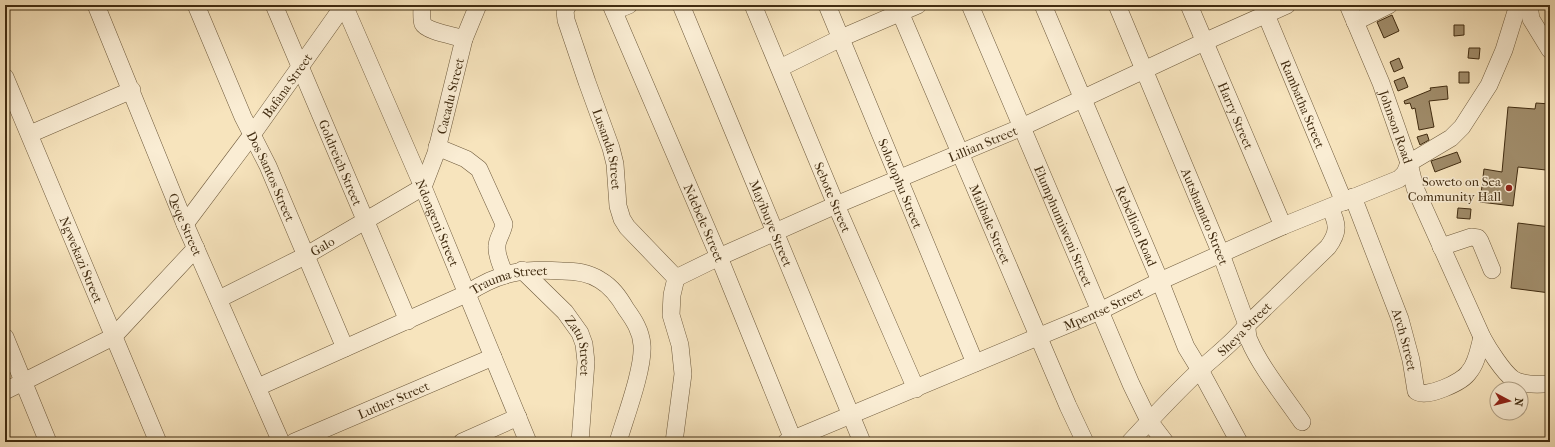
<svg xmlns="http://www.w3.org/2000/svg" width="1555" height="447" viewBox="0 0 1555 447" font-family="'IM FELL French Canon',serif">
	<rect width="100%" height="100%" fill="#f7e4bd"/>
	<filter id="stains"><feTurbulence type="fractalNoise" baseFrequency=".005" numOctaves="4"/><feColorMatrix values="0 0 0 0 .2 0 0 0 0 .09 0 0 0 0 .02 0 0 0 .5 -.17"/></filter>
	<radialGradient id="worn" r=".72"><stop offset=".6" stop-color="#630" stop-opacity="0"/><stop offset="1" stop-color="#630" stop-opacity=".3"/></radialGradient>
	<path fill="#a08c6a" stroke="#412c11" d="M 1392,15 L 1399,31 L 1384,38 L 1377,22 Z
		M 1454,25 L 1464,25 L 1464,35 L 1454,36 Z
		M 1469,48 L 1480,48 L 1479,59 L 1468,58 Z
		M 1399,58 L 1403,68 L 1394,72 L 1390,62 Z
		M 1459,72 L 1469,72 L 1469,83 L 1459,83 Z
		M 1404,77 L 1408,87 L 1398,91 L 1394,81 Z
		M 1447,86 L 1448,99 L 1429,101 L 1434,127 L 1419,130 L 1415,108 L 1412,109 L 1410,103 L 1405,104 L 1404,101 L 1431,90 L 1430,88 Z
		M 1536,103 L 1550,104 L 1550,137 L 1546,170 L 1518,167 L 1513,206 L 1480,202 L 1484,169 L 1502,172 L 1508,107 L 1535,109 Z
		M 1427,134 L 1429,140 L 1420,145 L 1417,137 Z
		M 1457,152 L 1461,162 L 1435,172 L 1431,161 Z
		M 1458,208 L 1471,209 L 1470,219 L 1457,218 Z
		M 1518,223 L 1550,227 L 1550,293 L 1511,288 Z"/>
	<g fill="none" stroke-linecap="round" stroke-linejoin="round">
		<defs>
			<g id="minor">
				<path id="s1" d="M 96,5 L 185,224 L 281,442"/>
				<path id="s2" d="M 196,5 L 243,117 L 268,166 L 345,348"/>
				<path id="s3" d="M 274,5 L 408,321"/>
				<path id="s4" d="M 344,5 L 423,187 L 528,442"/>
				<path d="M 422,5 C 422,11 421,19 423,24 C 426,31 456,36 464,39"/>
				<path id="s5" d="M 568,5 L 565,11 L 566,20 L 587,82 L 611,148 L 615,164 L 618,206 L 622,219 L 627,227 L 676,278"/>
				<path id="s6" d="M 611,5 L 719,257 L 794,442"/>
				<path id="s7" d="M 681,5 L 862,442"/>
				<path id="s8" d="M 753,5 L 836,205 L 916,389"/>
				<path id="s9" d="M 827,5 L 975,363"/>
				<path id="s10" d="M 897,5 L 1068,406 L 1085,442"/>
				<path id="s11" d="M 970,5 L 1131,384 L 1149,421 L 1165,442"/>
				<path id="s12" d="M 1043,5 L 1160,281 L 1186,347 L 1200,370 L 1239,442"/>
				<path id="s13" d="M 1117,5 L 1221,254 L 1247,325 C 1247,330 1247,335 1249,340 C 1261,368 1285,397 1302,422"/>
				<path id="s14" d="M 1189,5 L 1283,226"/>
				<path id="s15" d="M 1262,5 L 1344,202"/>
				<path id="s16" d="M 1348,5 L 1381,83 L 1409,163 L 1415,188 L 1482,337 C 1488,348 1503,372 1513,379 C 1523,386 1539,384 1550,384"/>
				<path d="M 1529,5 L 1531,19 L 1550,50"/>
				<path d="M 614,11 L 629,5"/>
				<path d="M 1355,22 L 1389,5"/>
				<path d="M 780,68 L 841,38 L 918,5"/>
				<path id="s17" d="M 5,77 L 158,442"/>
				<path d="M 30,134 L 132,90"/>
				<path d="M 437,147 L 466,159 L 479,169 L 504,224 C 503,232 497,239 497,246 C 496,256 502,267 505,275"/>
				<path d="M 1409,163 L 1451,138 L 1462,127 L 1489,85 L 1504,50 L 1518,5"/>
				<path id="s18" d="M 1353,197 L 1400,319 L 1411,360 L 1416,391 C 1426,399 1463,382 1469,372 C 1477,363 1479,348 1482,337"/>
				<path id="s19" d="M 185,224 L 251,136 L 344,5"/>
				<path d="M 1441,247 L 1471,237 L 1478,238 L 1480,241 L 1492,270"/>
				<path id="s20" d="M 522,270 L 565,312 L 580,333 L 584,344 L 586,362 L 580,442"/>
				<path id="s21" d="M 676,278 L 719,257 L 836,205 L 1022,127 L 1204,42 L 1287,5"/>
				<path id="s22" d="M 219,299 L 305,256 L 423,187 L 436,153 L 464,39 L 478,5"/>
				<path d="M 5,337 L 48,442"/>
				<path id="s23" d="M 258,387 L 466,294 C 499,272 524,268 562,271 C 575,271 588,272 600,280 C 612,287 619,297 626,309 C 634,320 641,331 642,345 C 644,368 625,418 618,442"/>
				<path d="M 5,391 L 113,337 L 196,248"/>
				<path id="s24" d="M 294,442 L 493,357"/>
				<path d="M 462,442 L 518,417"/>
				<path d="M 674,442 L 683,374 L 680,345 L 671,315 L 672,295 L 676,278"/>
				<path id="s25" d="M 786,442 L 1100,311 L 1160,281 L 1283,226 L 1399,179 L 1405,173 L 1409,163"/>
				<path id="s26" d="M 1130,442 C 1153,417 1176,392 1201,369 C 1216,355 1234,342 1247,325 L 1328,247 C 1339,232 1338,224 1330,208"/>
			</g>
		</defs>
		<use href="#minor" stroke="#6e5a3c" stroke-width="18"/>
		<use href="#minor" stroke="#faedd4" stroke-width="17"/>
	</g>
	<circle fill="#8f2418" stroke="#faedd4" stroke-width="1.5" cx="1509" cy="188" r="4"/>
	<g text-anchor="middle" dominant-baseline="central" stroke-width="3" stroke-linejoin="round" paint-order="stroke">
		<g font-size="13" fill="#412c11" stroke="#faedd4">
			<text stroke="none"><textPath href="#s19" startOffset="172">Bafana Street</textPath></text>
			<text stroke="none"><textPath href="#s22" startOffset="328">Cacadu Street</textPath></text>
			<text stroke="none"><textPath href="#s15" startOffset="107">Rambatha Street</textPath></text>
			<text stroke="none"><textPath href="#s14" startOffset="120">Harry Street</textPath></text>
			<text stroke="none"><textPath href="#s16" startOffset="131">Johnson Road</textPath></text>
			<text stroke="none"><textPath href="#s21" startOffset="335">Lillian Street</textPath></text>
			<text stroke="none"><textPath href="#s5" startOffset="152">Lusanda Street</textPath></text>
			<text stroke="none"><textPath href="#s3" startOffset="171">Goldreich Street</textPath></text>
			<text stroke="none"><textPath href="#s2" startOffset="187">Dos Santos Street</textPath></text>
			<text stroke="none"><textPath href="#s9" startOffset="193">Solodophu Street</textPath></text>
			<text stroke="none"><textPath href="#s8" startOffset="208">Sebote Street</textPath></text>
			<text stroke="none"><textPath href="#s13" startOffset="229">Autshamato Street</textPath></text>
			<text stroke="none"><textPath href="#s4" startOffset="237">Ndongeni Street</textPath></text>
			<text stroke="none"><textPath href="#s6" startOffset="237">Ndebele Street</textPath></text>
			<text stroke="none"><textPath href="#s7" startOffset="236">Mayibuye Street</textPath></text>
			<text stroke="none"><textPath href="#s10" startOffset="238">Malibale Street</textPath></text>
			<text stroke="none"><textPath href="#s1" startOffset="237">Qeqe Street</textPath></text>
			<text stroke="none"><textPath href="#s11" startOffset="240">Elumphumiweni Street</textPath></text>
			<text stroke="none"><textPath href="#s12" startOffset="240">Rebellion Road</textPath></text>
			<text stroke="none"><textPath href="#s22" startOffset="116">Galo</textPath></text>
			<text stroke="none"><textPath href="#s17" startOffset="198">Ngwekazi Street</textPath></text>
			<text stroke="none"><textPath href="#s23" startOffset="274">Trauma Street</textPath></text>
			<text stroke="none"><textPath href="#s25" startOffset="344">Mpentse Street</textPath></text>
			<text stroke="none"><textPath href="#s26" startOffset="161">Sheya Street</textPath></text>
			<text stroke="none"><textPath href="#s18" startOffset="152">Arch Street</textPath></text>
			<text stroke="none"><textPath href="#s20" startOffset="98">Zatu Street</textPath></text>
			<text stroke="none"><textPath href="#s24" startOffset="108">Luther Street</textPath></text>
		</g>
		<g font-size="13" fill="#412c11" stroke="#faedd4" text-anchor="end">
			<text x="1501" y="181">Soweto on Sea<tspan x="1501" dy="15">Community Hall</tspan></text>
		</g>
	</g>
	<rect width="1555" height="447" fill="none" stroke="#f7e4bd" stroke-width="20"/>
	<rect x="6" y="6" width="1543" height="435" fill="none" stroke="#412c11" stroke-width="2"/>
	<rect x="10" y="10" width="1535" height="427" fill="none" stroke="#412c11"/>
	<g transform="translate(1509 401) rotate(97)"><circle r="19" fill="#faedd4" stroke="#b0a086"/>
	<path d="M0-3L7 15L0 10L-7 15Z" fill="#8f2418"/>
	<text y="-6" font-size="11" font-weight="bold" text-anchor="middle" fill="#412c11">N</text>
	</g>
	<rect width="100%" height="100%" filter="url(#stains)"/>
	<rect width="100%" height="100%" fill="url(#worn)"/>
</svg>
